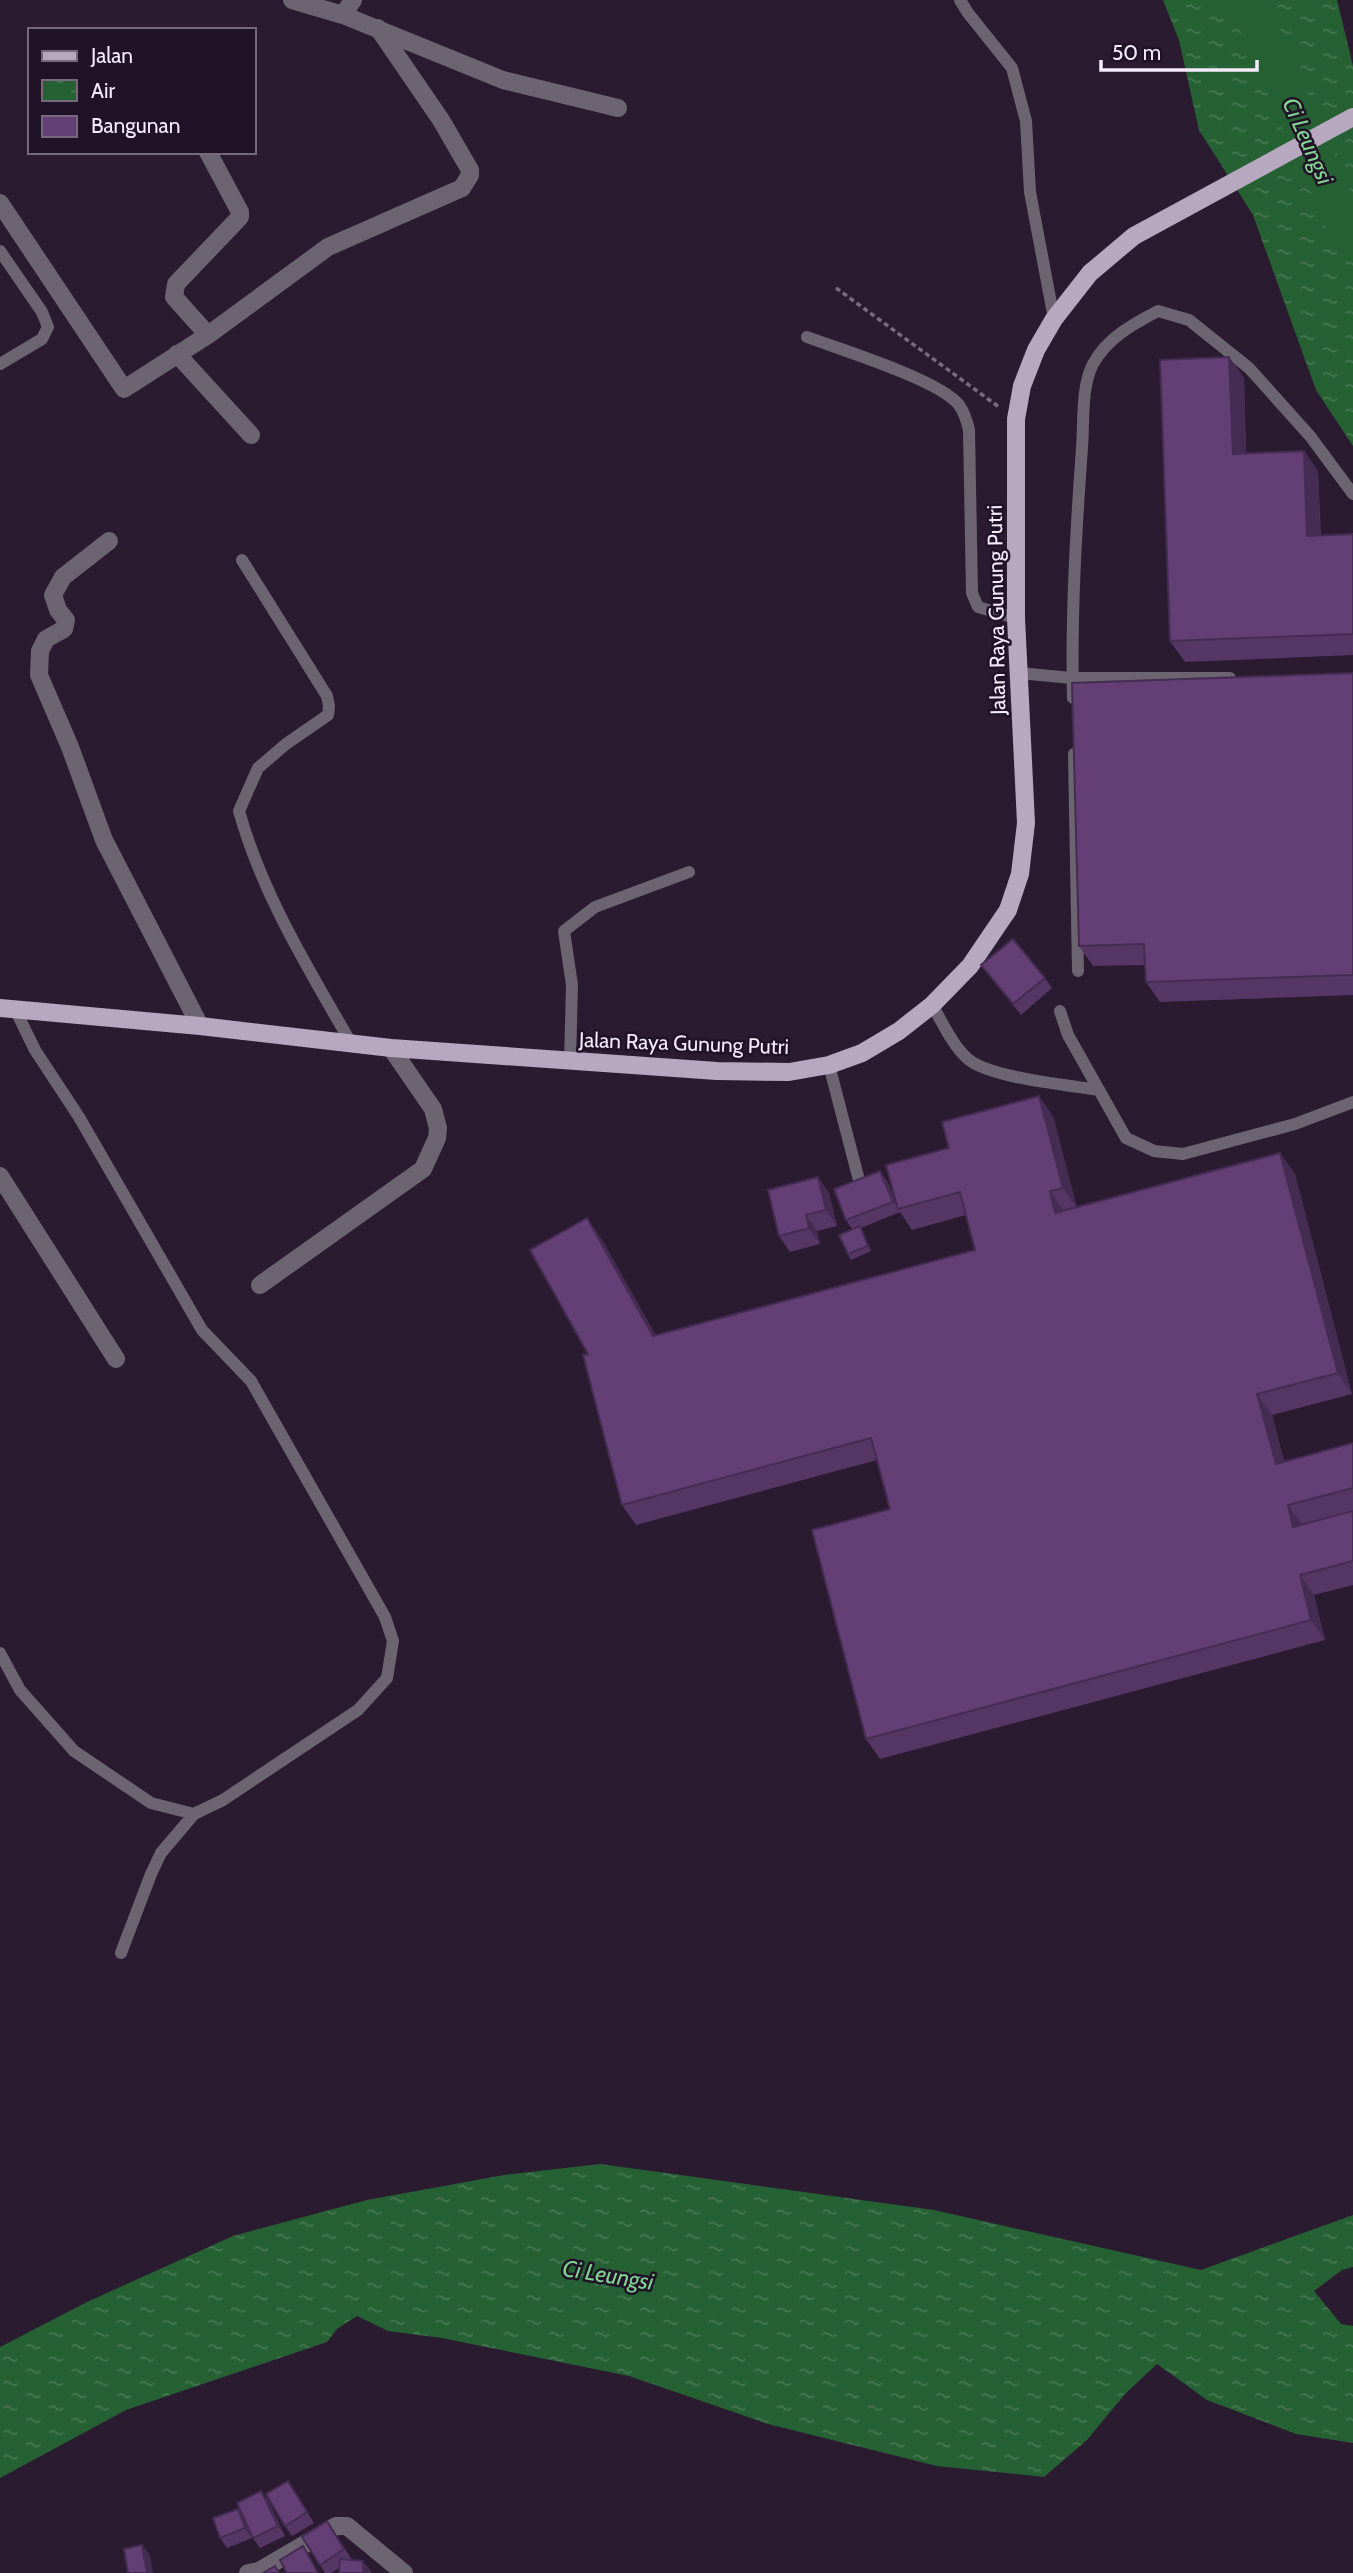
<svg xmlns="http://www.w3.org/2000/svg" width="1353" height="2573" viewBox="0 0 1353 2573" font-family="Cabin,sans-serif">
	<defs>
		<pattern id="water-ripples" width="26" height="14" patternUnits="userSpaceOnUse" patternTransform="scale(1.75)"><rect width="26" height="14" fill="#266134"/><path d="M2 4q2-2 4 0t4 0M15 11q2-2 4 0t4 0" fill="none" stroke="#467852"/></pattern>
	</defs>
	<rect width="100%" height="100%" fill="#2a1b31"/>
	<path fill="url(#water-ripples)" d="M 1163,0 L 1337,0 L 1353,66 L 1353,230 L 1267,47 L 1353,237 L 1353,446 L 1316,390 L 1253,215 L 1199,130 L 1179,40 Z
		M 600,2164 L 934,2210 L 1201,2270 L 1353,2215 L 1353,2267 L 1342,2270 L 1314,2291 L 1341,2324 L 1353,2326 L 1353,2443 L 1296,2434 L 1207,2400 L 1157,2364 L 1125,2394 L 1087,2440 L 1044,2477 L 937,2466 L 768,2424 L 629,2376 L 442,2338 L 388,2331 L 357,2316 L 337,2329 L 327,2342 L 126,2410 L 0,2478 L 0,2347 L 87,2302 L 233,2236 L 367,2200 L 504,2175 Z"/>
	<g fill="none" stroke-linecap="round" stroke-linejoin="round">
		<path stroke="#266134" stroke-width="37" d="M 1247,0 L 1353,243"/>
		<path stroke="#796c7f" stroke-width="3.5" stroke-dasharray="5 3.5" stroke-linecap="butt" d="M 836,288 L 999,407"/>
		<path stroke="#6c6470" stroke-width="12" d="M 960,0 L 968,13 L 1012,68 L 1026,121 L 1030,192 L 1054,319
			M 0,251 L 42,312 L 48,327 L 42,339 L 0,364
			M 807,337 C 839,349 940,380 959,405 C 964,412 967,421 969,430 L 972,593 L 978,607 L 1016,618
			M 242,560 L 327,696 L 329,706 L 328,715 L 286,744 L 258,768 L 239,811 C 262,894 309,970 351,1043
			M 1019,673 L 1072,678 L 1230,678
			M 1073,698 C 1071,614 1076,531 1082,448 C 1084,422 1081,387 1093,364 C 1107,338 1133,324 1158,311 L 1189,320 L 1249,368 L 1310,436 L 1353,494
			M 1074,754 L 1078,971
			M 932,1005 C 943,1023 952,1045 968,1059 C 990,1078 1069,1085 1099,1090 L 1126,1138 L 1154,1151 L 1183,1154 L 1295,1124 L 1353,1102
			M 15,1009 L 35,1050 L 79,1117 L 202,1330 L 251,1381 L 385,1617 L 393,1641 L 387,1678 L 358,1710 L 223,1800 L 194,1814 L 161,1853 L 151,1874 L 121,1953
			M 1060,1011 L 1068,1035 L 1099,1090
			M 570,1061 L 572,985 L 564,931 L 595,907 L 689,872
			M 829,1065 L 861,1188
			M 0,1653 L 20,1690 L 74,1751 L 151,1803 L 194,1814"/>
		<path stroke="#6c6470" stroke-width="18" d="M 292,0 L 343,15 L 503,80 L 618,108
			M 343,15 L 353,0
			M 208,152 L 240,212 L 240,217 L 176,284 L 174,297 L 208,335
			M 0,203 L 124,389 L 208,335 L 328,247 L 462,188 L 470,175 L 470,170 L 441,120 L 378,28
			M 177,354 L 251,435
			M 109,541 L 63,577 L 53,595 L 58,610 L 66,620 L 64,629 L 46,639 L 40,651 L 39,675 L 70,747 L 104,840 L 200,1026
			M 0,1176 L 116,1359
			M 260,1285 L 423,1169 L 437,1138 L 438,1128 L 433,1109 L 391,1048
			M 248,2573 L 259,2571 L 336,2526 L 347,2526 L 404,2573"/>
		<path stroke="#b7a8c0" stroke-width="18" d="M 0,1008 L 200,1026 L 391,1048 L 717,1071 L 789,1072 L 829,1065 L 862,1053 L 899,1031 L 932,1005 L 970,966 L 1008,910 L 1020,874 L 1026,823 L 1016,618 L 1016,419 L 1022,386 L 1036,350 L 1054,319 L 1090,273 L 1134,236 L 1353,117"/>
	</g>
	<path fill="#553665" d="M 1229,357 L 1244,378 L 1246,453 L 1304,451 L 1318,471 L 1321,536 L 1353,534 L 1353,655 L 1185,662 L 1170,641 Z
		M 1353,673 L 1353,995 L 1160,1002 L 1146,982 L 1145,965 L 1093,966 L 1079,946 Z
		M 981,965 L 1045,978 L 1052,988 L 1021,1015 Z
		M 1053,1116 L 1077,1208 L 1280,1153 L 1295,1174 L 1352,1394 L 1272,1415 L 1284,1461 L 1353,1443 L 1353,1585 L 1314,1595 L 1325,1640 L 880,1759 L 866,1739 L 890,1509 L 877,1460 L 636,1525 L 622,1505 L 588,1354 L 601,1238 L 656,1336 L 975,1250 L 966,1215 L 912,1230 L 900,1212 L 861,1228 L 871,1251 L 851,1260 L 848,1254 L 852,1229 L 846,1220 L 880,1171 L 887,1181 L 896,1202 L 949,1148 Z
		M 829,1193 L 837,1226 L 817,1231 L 820,1244 L 790,1252 L 779,1236 Z
		M 288,2481 L 314,2523 L 292,2536 L 285,2526 Z
		M 261,2491 L 269,2502 L 285,2536 L 260,2548 L 253,2538 L 247,2525 L 252,2538 L 227,2548 L 220,2538 L 243,2516 Z
		M 334,2531 L 352,2560 L 371,2571 L 339,2568 L 331,2573 L 325,2573 L 302,2537 Z"/>
	<path fill="#452c52" d="M 1229,357 L 1244,378 L 1247,474 L 1233,454 Z
		M 1304,451 L 1318,471 L 1321,557 L 1307,536 Z
		M 1039,1096 L 1053,1116 L 1077,1208 L 1063,1188 Z
		M 1280,1153 L 1295,1174 L 1352,1394 L 1338,1373 Z
		M 880,1171 L 887,1181 L 899,1209 L 893,1202 Z
		M 818,1177 L 829,1193 L 837,1226 L 826,1210 Z
		M 1050,1191 L 1064,1212 L 1055,1213 Z
		M 806,1215 L 817,1231 L 820,1244 L 809,1228 Z
		M 587,1218 L 601,1238 L 668,1357 L 653,1336 Z
		M 1257,1394 L 1272,1415 L 1290,1484 L 1276,1464 Z
		M 1288,1505 L 1302,1525 L 1293,1527 Z
		M 1300,1575 L 1314,1595 L 1325,1640 L 1311,1620 Z
		M 261,2491 L 269,2502 L 285,2536 L 278,2526 Z
		M 238,2509 L 245,2519 L 252,2538 L 245,2528 Z
		M 142,2545 L 150,2555 L 153,2573 L 147,2573 Z
		M 363,2561 L 371,2571 L 371,2573 L 363,2573 Z"/>
	<path fill="#633f75" stroke="#452c52" stroke-width="2" d="M 1229,357 L 1233,454 L 1304,451 L 1307,536 L 1353,534 L 1353,634 L 1170,641 L 1160,360 Z
		M 1353,673 L 1353,975 L 1146,982 L 1144,944 L 1079,946 L 1072,683 Z
		M 1013,939 L 1045,978 L 1013,1004 L 981,965 Z
		M 1039,1096 L 1063,1188 L 1050,1191 L 1055,1213 L 1280,1153 L 1338,1373 L 1257,1394 L 1276,1464 L 1353,1443 L 1353,1488 L 1288,1505 L 1293,1527 L 1353,1511 L 1353,1561 L 1300,1575 L 1311,1620 L 866,1739 L 812,1530 L 890,1509 L 871,1438 L 622,1505 L 583,1355 L 588,1354 L 530,1250 L 587,1218 L 653,1336 L 975,1250 L 960,1192 L 898,1209 L 886,1165 L 949,1148 L 942,1122 Z
		M 880,1171 L 893,1202 L 846,1220 L 834,1189 Z
		M 818,1177 L 826,1210 L 806,1215 L 809,1228 L 779,1236 L 768,1190 Z
		M 860,1226 L 868,1246 L 848,1254 L 839,1235 Z
		M 288,2481 L 307,2512 L 285,2526 L 266,2494 Z
		M 261,2491 L 278,2526 L 253,2538 L 237,2503 Z
		M 238,2509 L 245,2528 L 220,2538 L 213,2518 Z
		M 327,2521 L 344,2549 L 320,2565 L 302,2537 Z
		M 142,2545 L 147,2573 L 128,2573 L 124,2549 Z
		M 303,2546 L 318,2573 L 287,2573 L 280,2560 Z
		M 340,2559 L 363,2561 L 363,2573 L 339,2573 Z
		M 275,2566 L 279,2573 L 263,2573 Z"/>
	<g text-anchor="middle" dominant-baseline="central" stroke-width="5" stroke-linejoin="round" paint-order="stroke">
		<g font-size="21" fill="#f5ebfa" stroke="#201227">
			<text transform="translate(996 610) rotate(-91)">Jalan Raya Gunung Putri</text>
			<text transform="translate(684 1043) rotate(2)">Jalan Raya Gunung Putri</text>
		</g>
		<g font-size="23" font-style="italic" fill="#82d591" stroke="#201227">
			<text transform="translate(1308 141) rotate(66)">Ci Leungsi</text>
			<text transform="translate(608 2275) rotate(9)">Ci Leungsi</text>
		</g>
	</g>
	<rect x="28" y="28" width="228" height="126" fill="#201227" stroke="#75697b" stroke-width="2"/>
	<rect x="42" y="51" width="35" height="10" fill="#b7a8c0" stroke="#75697b" stroke-width="2"/>
	<text x="91" y="63" font-size="21" fill="#f5ebfa">Jalan</text>
	<rect x="42" y="80" width="35" height="21" fill="url(#water-ripples)" stroke="#75697b" stroke-width="2"/>
	<text x="91" y="98" font-size="21" fill="#f5ebfa">Air</text>
	<rect x="42" y="116" width="35" height="21" fill="#633f75" stroke="#75697b" stroke-width="2"/>
	<text x="91" y="133" font-size="21" fill="#f5ebfa">Bangunan</text>
	<path d="M1101 60v10h156v-10" fill="none" stroke="#f5ebfa" stroke-width="3.5"/>
	<text x="1112" y="60" font-size="21" fill="#f5ebfa" stroke="#201227" stroke-width="5" paint-order="stroke">50 m</text>
</svg>
